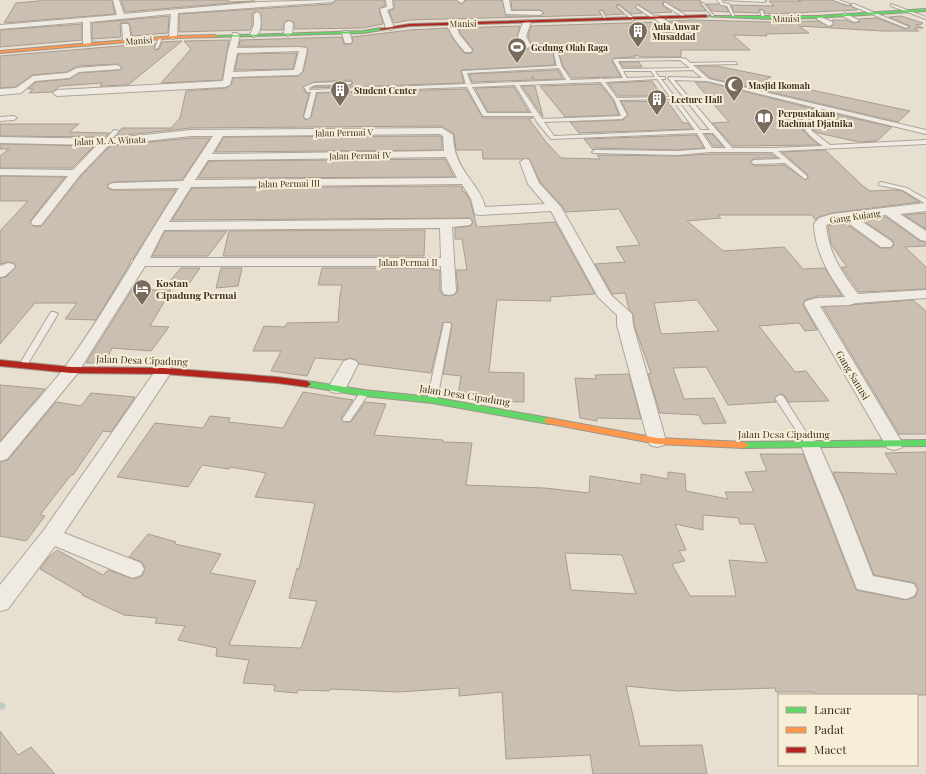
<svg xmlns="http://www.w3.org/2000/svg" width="926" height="774" viewBox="0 0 926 774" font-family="'Playfair Display',serif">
	<rect width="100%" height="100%" fill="#e7e0d1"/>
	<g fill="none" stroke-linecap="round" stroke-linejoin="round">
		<path fill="#bcccc2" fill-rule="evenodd" d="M 327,0 L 306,2 L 305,1 Z
			M 90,27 L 91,28 L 93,40 L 100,41 L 100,43 L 91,41 L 89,28 Z
			M 0,702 L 4,703 L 6,706 L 4,709 L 0,710 Z"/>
	</g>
	<path fill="#cbbfb2" stroke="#a89c90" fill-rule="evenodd" d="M 39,0 L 112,0 L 115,14 L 4,23 L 16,3 L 39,1 Z
		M 121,0 L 228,0 L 228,2 L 255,1 L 125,12 Z
		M 336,0 L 385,0 L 385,6 L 380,8 L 379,9 L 383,24 L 363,28 L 294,29 L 294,22 L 288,20 L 284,23 L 283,30 L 261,30 L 261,14 L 256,11 L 252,14 L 252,25 L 250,30 L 179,32 L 179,14 L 332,4 Z
		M 394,0 L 456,0 L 461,4 L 466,0 L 502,0 L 506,16 L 540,16 L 544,13 L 540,10 L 512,10 L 511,0 L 700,0 L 701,2 L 700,4 L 706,11 L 682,11 L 664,2 L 662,3 L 663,6 L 672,12 L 652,13 L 637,4 L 635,7 L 643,13 L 631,14 L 620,5 L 617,4 L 616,7 L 624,14 L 606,15 L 603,10 L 600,10 L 599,11 L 601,15 L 410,20 L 394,23 L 389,11 L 394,9 Z
		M 798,0 L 832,0 L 848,6 L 850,5 L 857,10 L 771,14 L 765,13 L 763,10 L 760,9 L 759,9 L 759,13 L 734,12 L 731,5 L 774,6 L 769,1 L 801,1 Z
		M 706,4 L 719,4 L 726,7 L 729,12 L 712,11 Z
		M 169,16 L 168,33 L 132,36 L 129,23 L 122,22 L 120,24 L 121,37 L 92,39 L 92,23 Z
		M 901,16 L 923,23 L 922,24 L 916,25 L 923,28 L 914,28 L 919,31 L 882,31 L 799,26 L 809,33 L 766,34 L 767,36 L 733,35 L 750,50 L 681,50 L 681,57 L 643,57 L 634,55 L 635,57 L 614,58 L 612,61 L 621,77 L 572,78 L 563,66 L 559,54 L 555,52 L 553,54 L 555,65 L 462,70 L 461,71 L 464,83 L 311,88 L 315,86 L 350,86 L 353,82 L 350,80 L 314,82 L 303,87 L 306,93 L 309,94 L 303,117 L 306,120 L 311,117 L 317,93 L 466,89 L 483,118 L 533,118 L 529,119 L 546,142 L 561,158 L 600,159 L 597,155 L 677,156 L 710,154 L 771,154 L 777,158 L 754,158 L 750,162 L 754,166 L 784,165 L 806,180 L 808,178 L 808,175 L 782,152 L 825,150 L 863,186 L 870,191 L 893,190 L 902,191 L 920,202 L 832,213 L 819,217 L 815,220 L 812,215 L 718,215 L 721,218 L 687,221 L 723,251 L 784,247 L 803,269 L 825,268 L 842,296 L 818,296 L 805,300 L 803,305 L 817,330 L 805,331 L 799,323 L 759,326 L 795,372 L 806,371 L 829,401 L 789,402 L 784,395 L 780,394 L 774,398 L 776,402 L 728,405 L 706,367 L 673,368 L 684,399 L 714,398 L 726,423 L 703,424 L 699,415 L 660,413 L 648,374 L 651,373 L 634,325 L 633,314 L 629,309 L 625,293 L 612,294 L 595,264 L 625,262 L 616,247 L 640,245 L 619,209 L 566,212 L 562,206 L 540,182 L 529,159 L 483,159 L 482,150 L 456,150 L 454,134 L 442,126 L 191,128 L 116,136 L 122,128 L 171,128 L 180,118 L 186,91 L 226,88 L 231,85 L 233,78 L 298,76 L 303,72 L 308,50 L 306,47 L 239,46 L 240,40 L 342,37 L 344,44 L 351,44 L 353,42 L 352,37 L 410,30 L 448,28 L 453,39 L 464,53 L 471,54 L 473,49 L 460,33 L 459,28 L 520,26 L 517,37 L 523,49 L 527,50 L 532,46 L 528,36 L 531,26 L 656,22 L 665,32 L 672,32 L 674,29 L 670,21 L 691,20 L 771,22 L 818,21 L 830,27 L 834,24 L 832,20 L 846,20 L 854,23 L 860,22 L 859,19 L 877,18 L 905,29 L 909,28 L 910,26 L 889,17 ZM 697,300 L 719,331 L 661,334 L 654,303 Z
		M 82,24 L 82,40 L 0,47 L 0,30 Z
		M 229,40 L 222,80 L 161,83 L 191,49 L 184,41 Z
		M 182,41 L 128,85 L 100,86 L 102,83 L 60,86 L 52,92 L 29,93 L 33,89 L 28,89 L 36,82 L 69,79 L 79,73 L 120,70 L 122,67 L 117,64 L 77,66 L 67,72 L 33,75 L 15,87 L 0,88 L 0,56 L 155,43 L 154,49 L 155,50 L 159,49 L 162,42 Z
		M 297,53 L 293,69 L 235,70 L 238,54 Z
		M 620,62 L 639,62 L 642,67 L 623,67 Z
		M 697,66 L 717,66 L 771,77 L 765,80 L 910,111 L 898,122 L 710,78 Z
		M 558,70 L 563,79 L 535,80 L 532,76 L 533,80 L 472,82 L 469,74 Z
		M 652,81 L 662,96 L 618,96 L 608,83 Z
		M 695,82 L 707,82 L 814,109 L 802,118 L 801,124 L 804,131 L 802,130 L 819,145 L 733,146 L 712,123 L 729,122 Z
		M 600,84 L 613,100 L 619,115 L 565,117 L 540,86 Z
		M 522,86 L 535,86 L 543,117 Z
		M 514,87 L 529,112 L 488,112 L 475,88 Z
		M 621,101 L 668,102 L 683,123 L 688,123 L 692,129 L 579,133 L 570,122 L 623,120 L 628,115 Z
		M 822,111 L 892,127 L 877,141 L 859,142 L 818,133 L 813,130 L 810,121 Z
		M 0,124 L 79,124 L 69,132 L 109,133 L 105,137 L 0,136 Z
		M 705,134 L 712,134 L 723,146 L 713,146 Z
		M 696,135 L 704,148 L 677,150 L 595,148 L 593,150 L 584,139 Z
		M 440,136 L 442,137 L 442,150 L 215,152 L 224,137 Z
		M 191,138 L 210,138 L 182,180 L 114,182 L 107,185 L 109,189 L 114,190 L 176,190 L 133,259 L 131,259 L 129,265 L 96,320 L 65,319 L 77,303 L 35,303 L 0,344 L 0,278 L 6,277 L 16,267 L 14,263 L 8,262 L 0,264 L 0,231 L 28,201 L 0,201 L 0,176 L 65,177 L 30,221 L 33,226 L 41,226 L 81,176 L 110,146 Z
		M 0,144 L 94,146 L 72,168 L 0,168 L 0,156 L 9,149 L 0,149 Z
		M 445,159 L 454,177 L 198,178 L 209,161 Z
		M 458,186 L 462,187 L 463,192 L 465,192 L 470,200 L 477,227 L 555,222 L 595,294 L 550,297 L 551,301 L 497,300 L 489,372 L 524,373 L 524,402 L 486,401 L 458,396 L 461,376 L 443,374 L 452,325 L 450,322 L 443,323 L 431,373 L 359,364 L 356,360 L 350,358 L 343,360 L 315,358 L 307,376 L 271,371 L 281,351 L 253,351 L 264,326 L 285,327 L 287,323 L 338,322 L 340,296 L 342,285 L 318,285 L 322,268 L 433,268 L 433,270 L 440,270 L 440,291 L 443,295 L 449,296 L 454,295 L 458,291 L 456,270 L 467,270 L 462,239 L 455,239 L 455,228 L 471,226 L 473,221 L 470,218 L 172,220 L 192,188 Z
		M 926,213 L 926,229 L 904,215 Z
		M 886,217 L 920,241 L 926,242 L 926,246 L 905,247 L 926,267 L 926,289 L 859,292 L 843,269 L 842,267 L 847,267 L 831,244 L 828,226 L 844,222 L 880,248 L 891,248 L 894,245 L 892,240 L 862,220 Z
		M 425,230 L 424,256 L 223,256 L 229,231 Z
		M 165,231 L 227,231 L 208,256 L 152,256 Z
		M 181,268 L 200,268 L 188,285 L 168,283 Z
		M 221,268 L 242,268 L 238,286 L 216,288 Z
		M 132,290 L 171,290 L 150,326 L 169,327 L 151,351 L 112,348 L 105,363 L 86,363 Z
		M 913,300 L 926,311 L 926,434 L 899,434 L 823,307 Z
		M 629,374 L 641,419 L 597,418 L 597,421 L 580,418 L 575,378 L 596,379 L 595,375 Z
		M 0,385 L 45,389 L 0,441 Z
		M 303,392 L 353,400 L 341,418 L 344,422 L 351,422 L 365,402 L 386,404 L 374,435 L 443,440 L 443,442 L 472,443 L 466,485 L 545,488 L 589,493 L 590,476 L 641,484 L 641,474 L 668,479 L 668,472 L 685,474 L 686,491 L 728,499 L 725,492 L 754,492 L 745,472 L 767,471 L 760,454 L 803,454 L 856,590 L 906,600 L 915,597 L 918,591 L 915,583 L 874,575 L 833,472 L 897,474 L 885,453 L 926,452 L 926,695 L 816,695 L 814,692 L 776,692 L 775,688 L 677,691 L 626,686 L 640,746 L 702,745 L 707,774 L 593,774 L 590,755 L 506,759 L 502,692 L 459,696 L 459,688 L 399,692 L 330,689 L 329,691 L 298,690 L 297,693 L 274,691 L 275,685 L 243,683 L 249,660 L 216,656 L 217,648 L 178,640 L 185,626 L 155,623 L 157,618 L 124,615 L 82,595 L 83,594 L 40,569 L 48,558 L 57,550 L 103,575 L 108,570 L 134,579 L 142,576 L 145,568 L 142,562 L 129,557 L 148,534 L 176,542 L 175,544 L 221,554 L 210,573 L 256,581 L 229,645 L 301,648 L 317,601 L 289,598 L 297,568 L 299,569 L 315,503 L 255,497 L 266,473 L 230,467 L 229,469 L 202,465 L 188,487 L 117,477 L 155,423 L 203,428 L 210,416 L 230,418 L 228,422 L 283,428 ZM 703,515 L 738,518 L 740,524 L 754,524 L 767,563 L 729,560 L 736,596 L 690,596 L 672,564 L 685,561 L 679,551 L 686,550 L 675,524 L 703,530 ZM 565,553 L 622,555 L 636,594 L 571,590 Z
		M 91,393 L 135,397 L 111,432 L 103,431 L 73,475 L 71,475 L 40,515 L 45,516 L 26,541 L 0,536 L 0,462 L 8,460 L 56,402 L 81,406 Z
		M 0,731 L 18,755 L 31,747 L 55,774 L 0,774 Z"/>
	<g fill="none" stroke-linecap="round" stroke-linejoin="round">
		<defs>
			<path id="lane" d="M 717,0 L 721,0 L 723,3 L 729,4 L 735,17 L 733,17 L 727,6 L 721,5 Z
				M 724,0 L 764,0 L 766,1 L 764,2 Z
				M 833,0 L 839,0 L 850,4 L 848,5 Z
				M 664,3 L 666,3 L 685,15 L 682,16 L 664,5 Z
				M 701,3 L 703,3 L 714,16 L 712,16 Z
				M 852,4 L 854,4 L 909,27 L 906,28 L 852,6 Z
				M 891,4 L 926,17 L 926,19 L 891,6 Z
				M 637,5 L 654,16 L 654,18 L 652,18 L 636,7 Z
				M 617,6 L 619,6 L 634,18 L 634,20 L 632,20 Z
				M 760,10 L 763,11 L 765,19 L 762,18 Z
				M 600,11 L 602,11 L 607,20 L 605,20 Z
				M 159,37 L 162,38 L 158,48 L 155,49 Z
				M 556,53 L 558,54 L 562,67 L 571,80 L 599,79 L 601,78 L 603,79 L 623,78 L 613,60 L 615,59 L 680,58 L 686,59 L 690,63 L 735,62 L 737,64 L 693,65 L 709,79 L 926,130 L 926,134 L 822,109 L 808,120 L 812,131 L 830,145 L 926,140 L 926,144 L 778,151 L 807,176 L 807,178 L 805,179 L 785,163 L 754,164 L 751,162 L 754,160 L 781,159 L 772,152 L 710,152 L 677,155 L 593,153 L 592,152 L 595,150 L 677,151 L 706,149 L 697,133 L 551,139 L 537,122 L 534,116 L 483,116 L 467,87 L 316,92 L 310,117 L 307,119 L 304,117 L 311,92 L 307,92 L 304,87 L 314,83 L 350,82 L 352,83 L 350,84 L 315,85 L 309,88 L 310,90 L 466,84 L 462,71 L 557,66 L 554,54 ZM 680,60 L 690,68 L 622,69 L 618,61 ZM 559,68 L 566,80 L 471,84 L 467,73 ZM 693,70 L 702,78 L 670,77 L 668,78 L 710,130 L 700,130 L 661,79 L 665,79 L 665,77 L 659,77 L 655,71 ZM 623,71 L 651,71 L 655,77 L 627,78 ZM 657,79 L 670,97 L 617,98 L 605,82 ZM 674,80 L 707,81 L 817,108 L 803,119 C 801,131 814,139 823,146 L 773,148 L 732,148 ZM 601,82 L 614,99 L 621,116 L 542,119 L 519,85 ZM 515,85 L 532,113 L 487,113 L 472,87 ZM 672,99 L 695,130 L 554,136 L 544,122 L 622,119 L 627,115 L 619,100 ZM 702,133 L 713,133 L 726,148 L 712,148 Z
				M 0,117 L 14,116 L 17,118 L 14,120 L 0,121 Z
				M 114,130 L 119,131 L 108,143 L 104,143 L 104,141 Z
				M 881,182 L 907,188 L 926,199 L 926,204 L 903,190 L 879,185 L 879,183 Z
				M 51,312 L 54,312 L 58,314 L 26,367 L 20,367 L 19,365 Z
				M 444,323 L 450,323 L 451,325 L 437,400 L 432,403 L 427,400 Z
				M 364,390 L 369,393 L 350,421 L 344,421 L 342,419 L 344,417 L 361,391 Z
				M 780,395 L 783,396 L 813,443 L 815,445 L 813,447 L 807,447 L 775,398 Z"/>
			<path id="street" d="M 113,0 L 119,0 L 124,14 L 260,2 L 335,0 L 332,2 L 178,13 L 177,37 L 173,39 L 169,37 L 171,14 L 90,22 L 91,44 L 87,46 L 83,44 L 83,22 L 0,29 L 0,25 L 117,15 Z
				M 386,0 L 392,0 L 393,8 L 387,10 L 394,28 L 390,30 L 386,28 L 380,9 L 387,7 Z
				M 457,0 L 464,0 L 464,1 L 461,3 Z
				M 503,0 L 509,0 L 511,11 L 540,11 L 543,13 L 540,15 L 506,14 Z
				M 257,12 L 260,14 C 261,22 262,33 254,37 L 250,35 L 254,25 L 254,14 Z
				M 845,13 L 858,20 L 859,21 L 854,22 L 843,16 L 842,15 Z
				M 656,15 L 669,22 L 669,25 L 673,29 L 672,31 L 666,31 L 661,27 L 661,24 L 653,17 Z
				M 819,16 L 832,22 L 833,24 L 829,26 L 817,19 L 817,17 Z
				M 527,20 L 531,22 L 526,36 L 531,46 L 527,48 L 524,48 L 518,36 L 523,22 Z
				M 289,21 L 293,23 L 292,34 L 288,36 L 284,34 L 285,23 Z
				M 449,22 L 455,22 L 459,34 L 472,50 L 471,52 L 465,52 C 459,44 447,33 449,22 Z
				M 122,24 L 128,24 L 129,26 L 131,40 L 130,42 L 127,42 L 123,40 Z
				M 343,31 L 349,31 L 352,41 L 351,43 L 345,43 L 342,33 Z
				M 233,33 L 236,33 L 240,35 L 237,48 L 299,47 L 306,48 L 307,50 L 302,72 L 298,75 L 232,77 L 230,85 L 225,87 L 57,96 L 53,93 L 57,90 L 223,81 L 228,51 ZM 299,51 L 294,70 L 233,72 L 237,53 Z
				M 117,65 L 121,67 L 120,69 L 79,72 L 69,78 L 35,81 L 21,93 L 0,95 L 0,89 L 16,88 L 33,76 L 67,73 L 77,68 Z
				M 442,128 L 453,135 C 453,152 459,165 470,179 C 476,188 483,196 485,207 L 545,204 L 528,184 L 520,162 L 525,159 L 529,160 L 539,183 L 561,207 L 611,295 L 632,314 L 633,325 L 666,441 L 664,445 L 657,447 L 650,445 L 648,441 L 617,325 L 617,315 L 598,297 L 551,211 L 479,215 L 475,214 L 471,199 L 462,184 L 191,187 L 169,222 L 470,219 L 472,222 L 470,225 L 452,227 L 456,291 L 454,294 L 449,295 L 444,294 L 442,291 L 441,266 L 145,266 L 77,374 L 7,459 L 0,461 L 0,443 C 21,418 45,393 65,367 C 107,310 140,247 179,188 L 114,189 L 110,188 L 108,186 L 110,184 L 114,183 L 183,181 L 213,136 L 191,136 L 109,145 L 80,175 L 41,225 L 33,225 L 31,222 L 68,176 L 0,175 L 0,169 L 73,170 L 97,145 L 0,143 L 0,137 L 106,139 L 191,130 ZM 440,134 L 443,136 L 444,151 L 212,154 L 223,136 ZM 446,157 L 457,178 L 195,180 L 208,160 ZM 440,228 L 441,258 L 150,258 L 164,230 Z
				M 926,203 L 926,211 L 900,214 L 926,231 L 926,241 L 921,240 L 886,215 L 858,219 L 891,241 L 893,244 L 891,247 L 881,247 L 844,220 L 834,222 L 826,225 C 828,252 842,273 858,294 L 926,290 L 926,298 L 856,303 L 849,305 L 820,306 L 903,444 L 901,448 L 894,450 L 887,448 L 885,444 L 804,304 L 806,301 L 818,298 L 845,297 C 829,275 815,252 814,224 L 819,218 L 832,214 Z
				M 8,263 L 13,264 L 15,267 L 5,276 L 0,277 L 0,266 Z
				M 350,359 L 356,361 L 358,364 L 346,388 L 343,392 L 337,393 L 331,392 L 328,388 L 342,364 L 344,361 Z
				M 164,366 L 170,367 L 172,371 L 64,533 L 141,563 L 144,569 L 141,575 L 133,578 L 125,575 L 55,546 L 8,609 L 0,611 L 0,585 L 44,530 L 158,367 Z
				M 810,439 L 817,441 L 819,445 L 843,499 L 873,576 L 914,584 L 917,590 L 914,596 L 906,599 L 857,589 L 801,445 L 803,441 Z"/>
			<path id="fast" d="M 926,9 L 926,11 L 816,18 L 771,19 L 704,16 L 816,16 Z
				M 381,28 L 382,30 L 363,33 L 215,37 L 213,36 L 363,31 Z
				M 307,381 L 364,390 L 432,397 L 549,418 L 554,421 L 549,424 L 432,403 L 364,396 L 304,386 L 303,384 L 304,382 Z
				M 926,440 L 926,446 L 744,448 L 739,445 L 744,442 Z"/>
			<path id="slow" d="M 215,35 L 216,37 L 173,38 L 0,53 L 0,51 L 173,36 Z
				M 549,418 L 657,438 L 744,442 L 749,445 L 744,448 L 657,444 L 546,423 L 544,421 L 546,419 Z"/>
			<path id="jam" d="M 706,15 L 707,17 L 410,26 L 381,30 L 379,29 L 410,24 Z
				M 0,360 L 71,367 L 164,368 L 277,377 L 307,381 L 311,384 L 307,387 L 277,383 L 164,374 L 71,373 L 0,366 Z"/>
		</defs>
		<use href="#lane" stroke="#ada599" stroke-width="2"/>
		<use href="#street" stroke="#ada599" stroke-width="2"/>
		<use href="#fast" stroke="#9c958a" stroke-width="2"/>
		<use href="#slow" stroke="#9c958a" stroke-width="2"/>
		<use href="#jam" stroke="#9c958a" stroke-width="2"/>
		<path stroke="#c8c2b9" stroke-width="1" stroke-dasharray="1.5 1" stroke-linecap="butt" d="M 567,50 L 603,50 L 606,55"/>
		<use href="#lane" fill="#efebe3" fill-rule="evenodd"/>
		<use href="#street" fill="#efebe3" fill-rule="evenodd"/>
		<use href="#fast" fill="#63d668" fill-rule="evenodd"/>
		<use href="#slow" fill="#ff974d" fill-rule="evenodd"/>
		<use href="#jam" fill="#b3261e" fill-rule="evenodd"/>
	</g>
	<defs>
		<symbol id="building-pin" viewBox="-11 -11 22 30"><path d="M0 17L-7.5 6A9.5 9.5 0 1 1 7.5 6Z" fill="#786c5e" stroke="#f7eed8"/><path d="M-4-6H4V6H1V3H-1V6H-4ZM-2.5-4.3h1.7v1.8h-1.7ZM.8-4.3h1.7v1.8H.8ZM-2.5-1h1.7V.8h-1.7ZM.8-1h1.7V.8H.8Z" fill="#fff"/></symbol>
		<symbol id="stadium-pin" viewBox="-11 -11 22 30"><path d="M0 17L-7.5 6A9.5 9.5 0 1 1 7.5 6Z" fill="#786c5e" stroke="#f7eed8"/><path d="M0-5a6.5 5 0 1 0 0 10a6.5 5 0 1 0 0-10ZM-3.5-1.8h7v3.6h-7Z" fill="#fff"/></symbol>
		<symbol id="mosque-pin" viewBox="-11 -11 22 30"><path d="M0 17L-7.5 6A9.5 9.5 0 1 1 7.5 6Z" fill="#786c5e" stroke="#f7eed8"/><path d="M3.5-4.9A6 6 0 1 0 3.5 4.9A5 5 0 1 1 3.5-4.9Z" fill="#fff"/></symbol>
		<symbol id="library-pin" viewBox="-11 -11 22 30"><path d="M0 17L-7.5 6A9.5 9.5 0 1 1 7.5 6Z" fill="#786c5e" stroke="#f7eed8"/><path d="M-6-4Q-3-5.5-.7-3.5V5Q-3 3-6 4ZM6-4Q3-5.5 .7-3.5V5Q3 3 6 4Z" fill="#fff"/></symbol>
		<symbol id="hotel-pin" viewBox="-11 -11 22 30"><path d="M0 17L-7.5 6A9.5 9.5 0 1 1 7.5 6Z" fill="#786c5e" stroke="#f7eed8"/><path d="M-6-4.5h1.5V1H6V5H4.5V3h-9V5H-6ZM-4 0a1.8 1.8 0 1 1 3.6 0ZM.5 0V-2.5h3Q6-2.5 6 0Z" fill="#fff"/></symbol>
	</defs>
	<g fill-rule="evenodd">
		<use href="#building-pin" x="627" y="20" width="22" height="30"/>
		<use href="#stadium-pin" x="506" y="36" width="22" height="30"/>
		<use href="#mosque-pin" x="723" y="74" width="22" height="30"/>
		<use href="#building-pin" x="329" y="79" width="22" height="30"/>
		<use href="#building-pin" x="646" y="88" width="22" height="30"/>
		<use href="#library-pin" x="753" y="107" width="22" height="30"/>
		<use href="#hotel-pin" x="131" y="278" width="22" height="30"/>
	</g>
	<g text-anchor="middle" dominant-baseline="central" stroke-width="4" stroke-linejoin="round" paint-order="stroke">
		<g font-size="9" fill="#3d2e20" stroke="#f7eed8">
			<text transform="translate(786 18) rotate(-1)">Manisi</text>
			<text transform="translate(463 23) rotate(-1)">Manisi</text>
			<text transform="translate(139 40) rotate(-4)">Manisi</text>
			<text transform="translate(344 132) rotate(-1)">Jalan Permai V</text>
			<text transform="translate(110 140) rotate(-2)">Jalan M. A. Winata</text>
			<text transform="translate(360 155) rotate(-1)">Jalan Permai IV</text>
			<text transform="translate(289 183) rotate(-1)">Jalan Permai III</text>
			<text transform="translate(855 216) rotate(-8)">Gang Kujang</text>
			<text x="408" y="262">Jalan Permai II</text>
		</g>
		<g font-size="9" font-weight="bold" fill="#3d2e20" stroke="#f7eed8" text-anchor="start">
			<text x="652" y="26">Aula Anwar<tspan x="652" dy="10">Musaddad</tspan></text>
			<text x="531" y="47">Gedung Olah Raga</text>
			<text x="748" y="85">Masjid Ikomah</text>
			<text x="354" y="90">Student Center</text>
			<text x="671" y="99">Lecture Hall</text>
			<text x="778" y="113">Perpustakaan<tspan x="778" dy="10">Rachmat Djatnika</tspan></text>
		</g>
		<g font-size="10" font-weight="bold" fill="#3d2e20" stroke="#f7eed8" text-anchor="start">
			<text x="156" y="283">Kostan<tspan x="156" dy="12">Cipadung Permai</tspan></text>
		</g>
		<g font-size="10" fill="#3d2e20" stroke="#f7eed8">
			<text transform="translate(142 360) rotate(2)">Jalan Desa Cipadung</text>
			<text transform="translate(853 375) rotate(59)">Gang Sanusi</text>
			<text transform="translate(465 395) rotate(9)">Jalan Desa Cipadung</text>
			<text x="784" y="434">Jalan Desa Cipadung</text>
		</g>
	</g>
	<rect x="778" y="694" width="140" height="72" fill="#f7eed8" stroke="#ada18e"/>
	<rect x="786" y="707" width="20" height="6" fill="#63d668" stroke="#ada18e"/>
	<text x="814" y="714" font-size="12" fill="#3d2e20">Lancar</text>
	<rect x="786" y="727" width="20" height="6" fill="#ff974d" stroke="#ada18e"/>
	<text x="814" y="734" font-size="12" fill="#3d2e20">Padat</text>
	<rect x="786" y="747" width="20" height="6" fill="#b3261e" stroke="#ada18e"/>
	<text x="814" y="754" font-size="12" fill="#3d2e20">Macet</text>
</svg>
